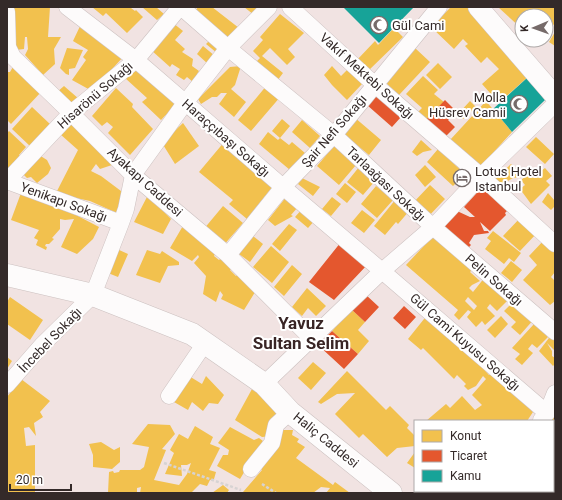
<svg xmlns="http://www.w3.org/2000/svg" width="562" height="500" viewBox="0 0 562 500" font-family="Roboto,sans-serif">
	<rect width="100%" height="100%" fill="#f1e3e2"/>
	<path fill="#f2c14e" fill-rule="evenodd" d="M 14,7 L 50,7 L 48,37 L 61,37 L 54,49 L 55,64 L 43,75 L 25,55 L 28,49 L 27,37 L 25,37 L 24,49 L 16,50 Z
		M 92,7 L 132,7 L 131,8 L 135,11 L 136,10 L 143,17 L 127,33 L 106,13 L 103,16 Z
		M 142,7 L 156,7 L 164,14 L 157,20 Z
		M 198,7 L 212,7 L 239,28 L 227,43 L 192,15 Z
		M 244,7 L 267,7 L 258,18 Z
		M 451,7 L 470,7 L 530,75 L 499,103 L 482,84 L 499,69 L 487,57 L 481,63 L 465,46 L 468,44 L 463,39 L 454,49 L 431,27 Z
		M 498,7 L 555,7 L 555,23 L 546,33 L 546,16 L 522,16 L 522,29 Z
		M 280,14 L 304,33 L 288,49 L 295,57 L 287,65 L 270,48 L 262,56 L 283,73 L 274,85 L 256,62 L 260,58 L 253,51 L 263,40 L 260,37 Z
		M 82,22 L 124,56 L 92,91 L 72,80 L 86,60 L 83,57 L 88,50 L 73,41 Z
		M 173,23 L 183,31 L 175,40 L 185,49 L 182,52 L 193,59 L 192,66 L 199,71 L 197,74 L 198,77 L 193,82 L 187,77 L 184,80 L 176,75 L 180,69 L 172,64 L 170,67 L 151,50 Z
		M 394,28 L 403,37 L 367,72 L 356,61 L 375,41 L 378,45 Z
		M 555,32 L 555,46 L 549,42 Z
		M 212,38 L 222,47 L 217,53 L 206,44 Z
		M 203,46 L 215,56 L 208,64 L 197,54 Z
		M 67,48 L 83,50 L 75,68 L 69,69 L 69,75 L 66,74 L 60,68 Z
		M 415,48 L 430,62 L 399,95 L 384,81 Z
		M 138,63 L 178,102 L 161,120 L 142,102 L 147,98 L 125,78 Z
		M 438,63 L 452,77 L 440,89 L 426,75 Z
		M 14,65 L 42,91 L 11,124 L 7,120 L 7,72 L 10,72 Z
		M 241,66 L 235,85 L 231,89 L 246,102 L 234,117 L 219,104 L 227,93 L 221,93 L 217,97 L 212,97 L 201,104 L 198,99 L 230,67 Z
		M 332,66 L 341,76 L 348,69 L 362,84 L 347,100 L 332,85 L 324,75 Z
		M 423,76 L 438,90 L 434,94 L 444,102 L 424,123 L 415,115 L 422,108 L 406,94 Z
		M 267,85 L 281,96 L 251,131 L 238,120 Z
		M 64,86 L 79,99 L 71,107 L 56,93 Z
		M 116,88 L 133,104 L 132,107 L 153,129 L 130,155 L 108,133 L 113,127 L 107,122 L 102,126 L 92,116 Z
		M 470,101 L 476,107 L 463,119 L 458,114 Z
		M 486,101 L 512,132 L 481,166 L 450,140 Z
		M 32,107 L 51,125 L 31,147 L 12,129 Z
		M 354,117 L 381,140 L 369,155 L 341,132 Z
		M 282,119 L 290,126 L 280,138 L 272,131 Z
		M 302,120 L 320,136 L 310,148 L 292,132 Z
		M 70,122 L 106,155 L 104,157 L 105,159 L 109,158 L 112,165 L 100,169 L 96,164 L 91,171 L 101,176 L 125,194 L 117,213 L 90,201 L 76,198 L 57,191 L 78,150 L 60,134 Z
		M 183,123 L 199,146 L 175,164 L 162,143 Z
		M 9,131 L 26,147 L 19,155 L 21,157 L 7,173 L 7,133 Z
		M 268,132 L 278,140 L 280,138 L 289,145 L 292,142 L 305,153 L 290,170 L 259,144 Z
		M 536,137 L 554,154 L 545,164 L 526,147 Z
		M 421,140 L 432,150 L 423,152 L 417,156 L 412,152 Z
		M 225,141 L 273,186 L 247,219 L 229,204 L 233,200 L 199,172 Z
		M 334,146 L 356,165 L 339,185 L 317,166 Z
		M 438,149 L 465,174 L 453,186 L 427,162 Z
		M 39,155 L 47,160 L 51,168 L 48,174 L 37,183 L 31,177 L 27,178 L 22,173 Z
		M 511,164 L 522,177 L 513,178 L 497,187 L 492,182 Z
		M 425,165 L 436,177 L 425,187 L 415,175 Z
		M 359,167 L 375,181 L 363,195 L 347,182 Z
		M 545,168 L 552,176 L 546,181 L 550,185 L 531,204 L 520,189 L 525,185 L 521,180 L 530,173 L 533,177 Z
		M 302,178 L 320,187 L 313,196 L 298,184 Z
		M 345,183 L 356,192 L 347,203 L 336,194 Z
		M 430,185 L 445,199 L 427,218 L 412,204 Z
		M 376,186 L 393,200 L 377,218 L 361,204 Z
		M 21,193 L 76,215 L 99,227 L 93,239 L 77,254 L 61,247 L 74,219 L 65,220 L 60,219 L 60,229 L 52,238 L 54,239 L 49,244 L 46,244 L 45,246 L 47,247 L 46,250 L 36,245 L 38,240 L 34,238 L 39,230 L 11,220 Z
		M 548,193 L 555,201 L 555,206 L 551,210 L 542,202 Z
		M 148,195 L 171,219 L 163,234 L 134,222 Z
		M 286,197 L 298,207 L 291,215 L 293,216 L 275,226 L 268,220 Z
		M 332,197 L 341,204 L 331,216 L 322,209 Z
		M 396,199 L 410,210 L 398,224 L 396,222 L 385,235 L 374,226 Z
		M 223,206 L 243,223 L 223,246 L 203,230 Z
		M 303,208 L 316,219 L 308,228 L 295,217 Z
		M 362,210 L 375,220 L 364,233 L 351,223 Z
		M 521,217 L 537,233 L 520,251 L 503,236 Z
		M 184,224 L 216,252 L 214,256 L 219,260 L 221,258 L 233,267 L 230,270 L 236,276 L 239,273 L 257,289 L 244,310 L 221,299 L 223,295 L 220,291 L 216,302 L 203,294 L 206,276 L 194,263 L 199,257 L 198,255 L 192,261 L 170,248 Z
		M 289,224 L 297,230 L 280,251 L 272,244 Z
		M 493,231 L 521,253 L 514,262 L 509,258 L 504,264 L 485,249 L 491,241 L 487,238 Z
		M 435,234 L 472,270 L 470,272 L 480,281 L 472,285 L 469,288 L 473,292 L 485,277 L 510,298 L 497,311 L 490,304 L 487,308 L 495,316 L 485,325 L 482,321 L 476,327 L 467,317 L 471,312 L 468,310 L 459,320 L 454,315 L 458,310 L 406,265 ZM 468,297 L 477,306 L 474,310 L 465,301 Z
		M 253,236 L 263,244 L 250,262 L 239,254 Z
		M 545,239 L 555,248 L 555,272 L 551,277 L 555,281 L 555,301 L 550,305 L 523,280 L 537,265 L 529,256 Z
		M 271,246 L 289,262 L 272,283 L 253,267 Z
		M 117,249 L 128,254 L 118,277 L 108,273 Z
		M 147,250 L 160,254 L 162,251 L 179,262 L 179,265 L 168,266 L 160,283 L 136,275 Z
		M 511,261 L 522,270 L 512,282 L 501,273 Z
		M 292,265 L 302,274 L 284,296 L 274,287 Z
		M 307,288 L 326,306 L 316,316 L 308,308 L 302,316 L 292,307 Z
		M 10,297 L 43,320 L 30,340 L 7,324 L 7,302 Z
		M 515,300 L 535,318 L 520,335 L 511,327 L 516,322 L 504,311 Z
		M 351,309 L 365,322 L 358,330 L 369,341 L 358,354 L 332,331 Z
		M 428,314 L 473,357 L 489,375 L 493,374 L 533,412 L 527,421 L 426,421 L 446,404 L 450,408 L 462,396 L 475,410 L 482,405 L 472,395 L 486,379 L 483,376 L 476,386 L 468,390 L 464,386 L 466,384 L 457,375 L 454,379 L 423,348 L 421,350 L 408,339 Z
		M 501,316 L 508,324 L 495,338 L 487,330 Z
		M 534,324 L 548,337 L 537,348 L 532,344 L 528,349 L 533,353 L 522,365 L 515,359 L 520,354 L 512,348 Z
		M 552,334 L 555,336 L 555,351 L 547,343 L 552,351 L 552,356 L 555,358 L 555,364 L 553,366 L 539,351 Z
		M 7,357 L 12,361 L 7,369 Z
		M 313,362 L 326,373 L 311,390 L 298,378 Z
		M 347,371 L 386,410 L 390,406 L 409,425 L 407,428 L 415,436 L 415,446 L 397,448 L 387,457 L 363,434 L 359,438 L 335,414 L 355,393 L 337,394 L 321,404 L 318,402 Z
		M 189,376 L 202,384 L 206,376 L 224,395 L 218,404 L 209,403 L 203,411 L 192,402 L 188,410 L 174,402 Z
		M 21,379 L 50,401 L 40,412 L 43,417 L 34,423 L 36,436 L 29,427 L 24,428 L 26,446 L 35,445 L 35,493 L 7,493 L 7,397 Z
		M 252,389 L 266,397 L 278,416 L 273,436 L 262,437 L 235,420 Z
		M 555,415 L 555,446 L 553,444 L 553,421 L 549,421 Z
		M 148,424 L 170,425 L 175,434 L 162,449 L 166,450 L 154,480 L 179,485 L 187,474 L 191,463 L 187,465 L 181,465 L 182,476 L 165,474 L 174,453 L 170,450 L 179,434 L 188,439 L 195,426 L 213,437 L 210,444 L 220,448 L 209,470 L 216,472 L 214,479 L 210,480 L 207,486 L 200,484 L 192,492 L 140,493 L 141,487 L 137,488 L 137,493 L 108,493 L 109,472 L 113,471 L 114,473 L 119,472 L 120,470 L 140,470 L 144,467 L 149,447 L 132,444 Z
		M 230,427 L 254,440 L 259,438 L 263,441 L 240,479 L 217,466 L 223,455 L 228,455 L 229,450 L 218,443 Z
		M 276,430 L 293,430 L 292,435 L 299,439 L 297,442 L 305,447 L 296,458 L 333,485 L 335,482 L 350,493 L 326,493 L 330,488 L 321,487 L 313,493 L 244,493 L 243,492 L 262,470 L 259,467 Z
		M 101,442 L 114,450 L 120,447 L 120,462 L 112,469 L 93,467 L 93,455 L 89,444 Z
		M 553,448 L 555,450 L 555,493 L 485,493 L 488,491 L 553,491 Z
		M 415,452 L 415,468 L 407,463 Z
		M 223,485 L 229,490 L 227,493 L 212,493 Z
		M 438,491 L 453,491 L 450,493 L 441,493 Z"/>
	<path fill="#e4572e" d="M 377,94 L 401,117 L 392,127 L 367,105 Z
		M 445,100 L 456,111 L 448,120 L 455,127 L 441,141 L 423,123 Z
		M 483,186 L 495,198 L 494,199 L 507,211 L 505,213 L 506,215 L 490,231 L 480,222 L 484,231 L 488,231 L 489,233 L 474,235 L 469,243 L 471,245 L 468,248 L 444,229 L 445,221 L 457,211 L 470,217 L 475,217 L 464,207 Z
		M 341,242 L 368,264 L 334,300 L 309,282 Z
		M 365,294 L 379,307 L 365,322 L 351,309 Z
		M 404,306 L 416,317 L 405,329 L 393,318 Z
		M 332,331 L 358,354 L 344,369 L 318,345 Z"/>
	<path fill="#17a398" d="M 343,7 L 414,7 L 379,43 Z
		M 527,78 L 545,100 L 512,132 L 493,109 Z"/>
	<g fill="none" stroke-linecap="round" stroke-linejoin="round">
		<defs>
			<path id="minor" d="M 67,7 L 136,60 L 283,187 L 382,271 L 547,413
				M 181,7 L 228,48 L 334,135 L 433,227 L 555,332
				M 290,7 L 374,84 L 481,176 L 555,244
				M 7,12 L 8,47 L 13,57 L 71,113 L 133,175 L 228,255 L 312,339
				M 7,181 L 71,113 L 136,60 L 180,7
				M 7,181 L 121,223
				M 228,255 L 283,187 L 334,135 L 439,7
				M 264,384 L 382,271 L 433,227 L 481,176 L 555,104
				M 7,385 L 42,345 L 93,295 L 121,223 L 126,209 L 133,175 L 185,103 L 228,48 L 269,7
				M 169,396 L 205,343
				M 541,420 L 547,413 L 555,393
				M 251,469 L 272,443 L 276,425 L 290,412
				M 473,493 L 475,491"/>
			<path id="tertiary" d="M 478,7 L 555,96"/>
			<path id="secondary" d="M 7,275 L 93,295 L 192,334 L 264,384 L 290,412 L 391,493"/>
		</defs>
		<use href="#minor" stroke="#ccc1c0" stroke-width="17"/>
		<use href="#tertiary" stroke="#ccc1c0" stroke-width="21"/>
		<use href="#secondary" stroke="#ccc1c0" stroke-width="23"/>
		<path stroke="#d7d3d3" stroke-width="2.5" stroke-dasharray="3 2" stroke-linecap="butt" d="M 164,463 L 241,490
			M 262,484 L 276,493"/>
		<use href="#minor" stroke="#fdfbfb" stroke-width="16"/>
		<use href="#tertiary" stroke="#fdfbfb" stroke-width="20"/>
		<use href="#secondary" stroke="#fdfbfb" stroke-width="22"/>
	</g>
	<defs>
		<symbol id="mosque-ring" viewBox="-11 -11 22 22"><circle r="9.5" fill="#fff" stroke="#766b6a" stroke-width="1.5"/><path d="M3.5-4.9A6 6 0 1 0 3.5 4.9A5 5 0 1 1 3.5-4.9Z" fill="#766b6a"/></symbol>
		<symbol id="hotel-ring" viewBox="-11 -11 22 22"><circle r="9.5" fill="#fff" stroke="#766b6a" stroke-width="1.5"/><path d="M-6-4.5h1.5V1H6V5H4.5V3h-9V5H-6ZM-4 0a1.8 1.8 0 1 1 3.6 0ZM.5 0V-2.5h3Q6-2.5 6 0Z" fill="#766b6a"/></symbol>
	</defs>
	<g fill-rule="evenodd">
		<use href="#mosque-ring" x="369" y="15" width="20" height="20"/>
		<use href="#mosque-ring" x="509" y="94" width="20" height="20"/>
		<use href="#hotel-ring" x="452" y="168" width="20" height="20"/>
	</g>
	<g text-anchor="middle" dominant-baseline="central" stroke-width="4" stroke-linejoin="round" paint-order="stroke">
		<g font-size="13" fill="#342a29" stroke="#fff" text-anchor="start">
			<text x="392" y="25">Gül Cami</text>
			<text x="506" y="97" text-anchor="end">Molla<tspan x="506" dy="15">Hüsrev Camii</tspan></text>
			<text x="475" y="171">Lotus Hotel<tspan x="475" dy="15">Istanbul</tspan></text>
		</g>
		<g font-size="13" fill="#342a29" stroke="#fff">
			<text transform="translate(367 76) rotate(42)">Vakıf Mektebi Sokağı</text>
			<text transform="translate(95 95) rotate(-41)">Hisarönü Sokağı</text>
			<text transform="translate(334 131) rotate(-49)">Şair Nefi Sokağı</text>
			<text transform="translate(226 138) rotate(41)">Haraççıbaşı Sokağı</text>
			<text transform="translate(145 182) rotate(42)">Ayakapı Caddesi</text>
			<text transform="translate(386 184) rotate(43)">Tarlaağası Sokağı</text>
			<text transform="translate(64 202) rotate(20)">Yenikapı Sokağı</text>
			<text transform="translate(494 280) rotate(41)">Pelin Sokağı</text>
			<text transform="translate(50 340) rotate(-46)">İncebel Sokağı</text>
			<text transform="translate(465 342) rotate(41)">Gül Cami Kuyusu Sokağı</text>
			<text transform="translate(326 440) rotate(39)">Haliç Caddesi</text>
		</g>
		<g font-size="17" font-weight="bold" fill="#392525" stroke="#fff">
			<text x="301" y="323">Yavuz<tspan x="301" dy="20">Sultan Selim</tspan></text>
		</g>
	</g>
	<rect width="562" height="500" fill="none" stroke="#342a29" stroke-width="16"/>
	<rect x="414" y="420" width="140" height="72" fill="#ffffff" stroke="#aeaaa9"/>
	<rect x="422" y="430" width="20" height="12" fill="#f2c14e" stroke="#aeaaa9"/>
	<text x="450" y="440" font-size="12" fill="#342a29">Konut</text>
	<rect x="422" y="450" width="20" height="12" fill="#e4572e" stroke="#aeaaa9"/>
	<text x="450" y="460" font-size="12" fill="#342a29">Ticaret</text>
	<rect x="422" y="470" width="20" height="12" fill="#17a398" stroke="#aeaaa9"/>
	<text x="450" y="480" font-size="12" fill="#342a29">Kamu</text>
	<g transform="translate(534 28) rotate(268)"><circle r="19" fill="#ffffff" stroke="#aeaaa9"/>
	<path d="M0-3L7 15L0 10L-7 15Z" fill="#766b6a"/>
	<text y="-6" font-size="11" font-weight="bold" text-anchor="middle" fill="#342a29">K</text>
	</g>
	<path d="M10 484v6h61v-6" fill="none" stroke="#342a29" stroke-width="2"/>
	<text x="16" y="484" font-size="12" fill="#342a29" stroke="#ffffff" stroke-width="3" paint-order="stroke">20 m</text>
</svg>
